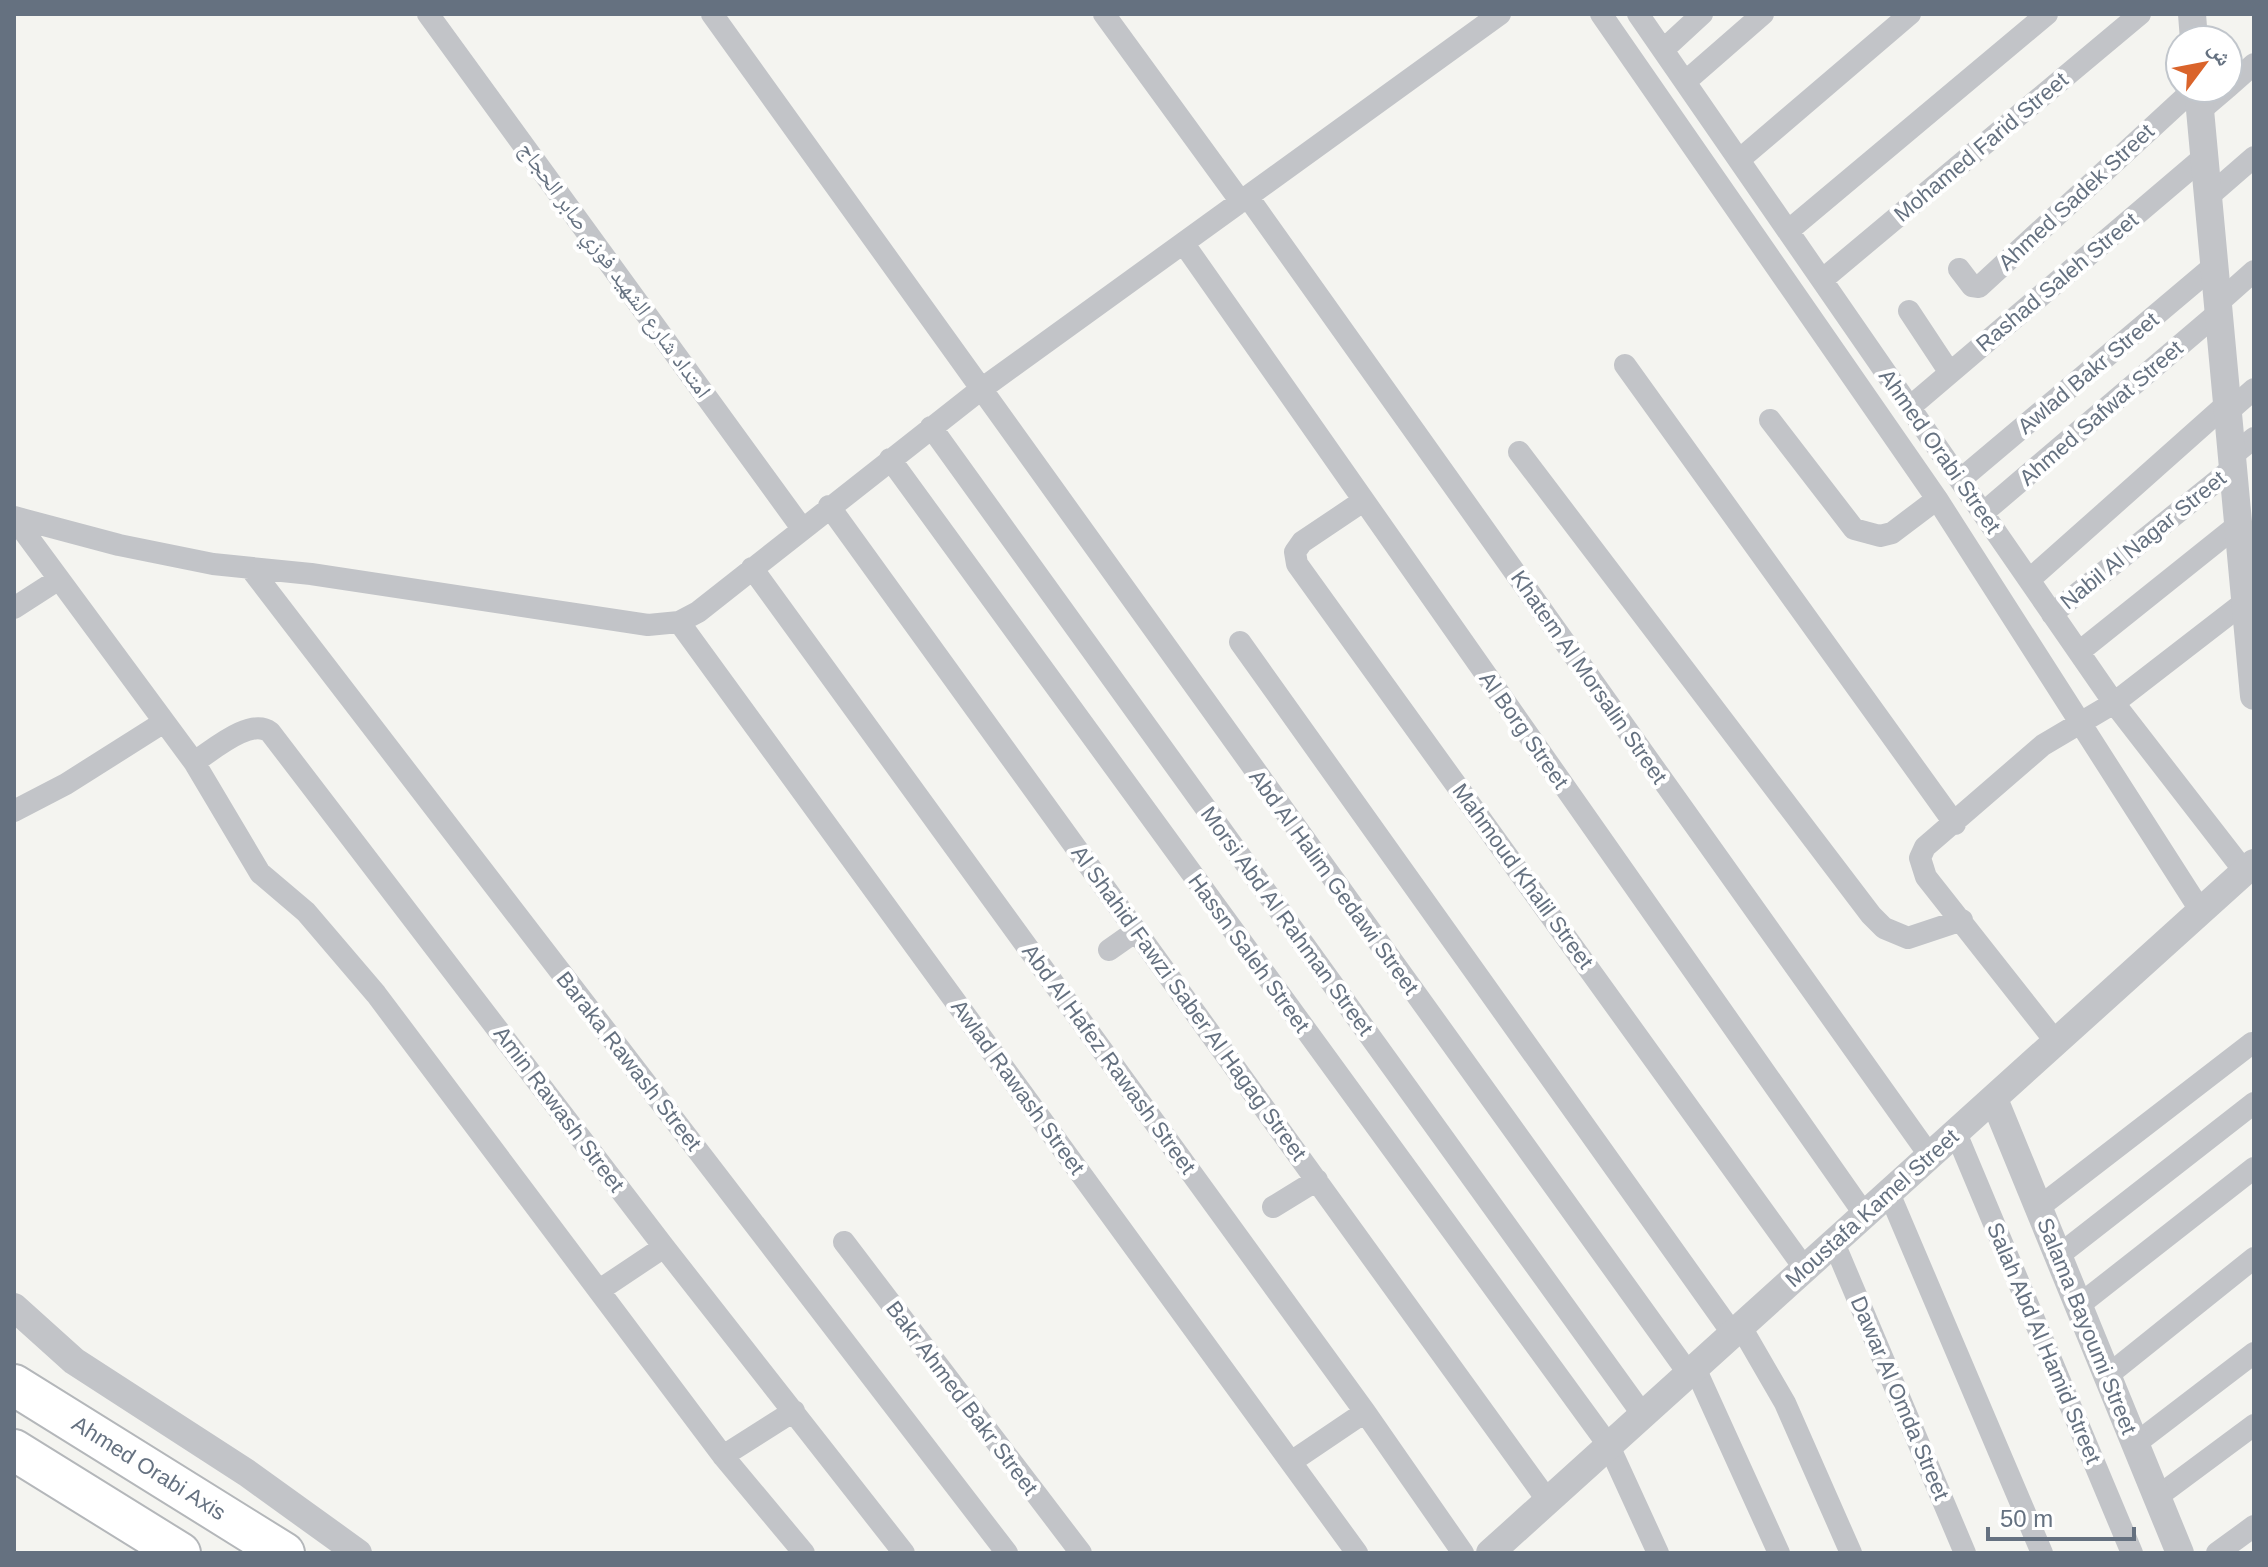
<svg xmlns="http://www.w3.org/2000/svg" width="2268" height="1567" viewBox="0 0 2268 1567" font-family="Arial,'Noto Naskh Arabic',sans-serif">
	<rect width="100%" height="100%" fill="#f4f4f0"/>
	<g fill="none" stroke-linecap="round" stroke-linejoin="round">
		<defs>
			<path id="motorway" d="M 14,1385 L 284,1553
				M 14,1450 L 180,1553"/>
		</defs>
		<use href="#motorway" stroke="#b4b7ba" stroke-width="44"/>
		<path stroke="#c2c4c8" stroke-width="22" d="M 428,14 L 801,527
			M 712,14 L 1689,1374
			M 1104,14 L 1241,202
			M 1601,14 L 1937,499 L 2202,913
			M 1638,14 L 2114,703 L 2245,872
			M 1663,50 L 1702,14
			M 1685,82 L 1763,14
			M 2228,87 L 2254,64
			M 2200,111 L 2227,88
			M 1739,160 L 1910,14
			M 1248,197 L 1930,1156
			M 2208,197 L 2254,157
			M 1788,231 L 2047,14
			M 1184,244 L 1865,1215
			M 1959,269 L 1972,286 L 1979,287 L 2195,88
			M 1822,280 L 2140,14
			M 2218,303 L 2254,271
			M 1909,311 L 1950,373
			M 1625,365 L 1955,824
			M 1910,407 L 2204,157
			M 2230,410 L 2254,389
			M 1770,420 L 1854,529 L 1880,536 L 1892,533 L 1937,499
			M 931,427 L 1643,1415
			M 1519,452 L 1871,915 L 1884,928 L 1908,938 L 1962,920
			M 2233,455 L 2254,438
			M 890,459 L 1609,1446 L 1658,1553
			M 1960,480 L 2215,265
			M 1363,501 L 1302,542 L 1295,552 L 1297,564 L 1805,1269
			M 829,506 L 1548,1501
			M 1983,513 L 2219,312
			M 14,517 L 119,545 L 213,564 L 311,574 L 648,625 L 679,622 L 698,612 L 980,390 L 1500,14
			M 14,518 L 194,762 L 260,873 L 306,912 L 376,994 L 723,1456 L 804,1553
			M 752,568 L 1365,1412 L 1463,1553
			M 251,569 L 1007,1553
			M 2029,580 L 2229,402
			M 14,608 L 59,579
			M 2052,614 L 2234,467
			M 679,622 L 1357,1553
			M 1240,642 L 1733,1334
			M 2079,652 L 2239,524
			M 194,762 C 212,751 250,717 270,732 L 664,1247 L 904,1553
			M 14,811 L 66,784 L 164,722
			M 1109,950 L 1136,931
			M 2056,1042 L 1926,877 L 1920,858 L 1925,847 L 2043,745 L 2114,703 L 2246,601
			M 1956,1133 L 2132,1553
			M 1889,1193 L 2042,1553
			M 1273,1207 L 1317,1180
			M 2038,1208 L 2252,1043
			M 844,1242 L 1081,1553
			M 1834,1243 L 1965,1553
			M 2058,1256 L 2254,1103
			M 601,1289 L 664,1247
			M 2078,1306 L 2254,1168
			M 1741,1327 L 1785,1403 L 1851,1553
			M 1695,1368 L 1779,1553
			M 2107,1376 L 2254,1258
			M 2135,1444 L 2254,1353
			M 723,1456 L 794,1411
			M 1291,1462 L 1365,1412
			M 2157,1497 L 2254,1425
			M 2217,1553 L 2254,1526"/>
		<path stroke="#c2c4c8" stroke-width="28" d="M 2192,14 L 2194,40
			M 2198,88 L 2254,696
			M 1994,1099 L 2180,1553
			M 14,1307 L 74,1361 L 247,1473 L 358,1553
			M 1490,1553 L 2254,863"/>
		<use href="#motorway" stroke="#fff" stroke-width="40"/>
	</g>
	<g text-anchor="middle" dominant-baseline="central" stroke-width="8" stroke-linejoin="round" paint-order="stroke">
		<g font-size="22" fill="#657180" stroke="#fff">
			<text transform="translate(1981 147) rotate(-40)">Mohamed Farid Street</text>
			<text transform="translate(2076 197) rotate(-43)">Ahmed Sadek Street</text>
			<text transform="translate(615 270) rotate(54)">امتداد شارع الشهيد فوزي صابر الحجاج</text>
			<text transform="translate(2057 282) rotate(-40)">Rashad Saleh Street</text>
			<text transform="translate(2088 373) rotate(-40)">Awlad Bakr Street</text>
			<text transform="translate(2101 413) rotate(-41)">Ahmed Safwat Street</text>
			<text transform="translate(1940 451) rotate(55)">Ahmed Orabi Street</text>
			<text transform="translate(2143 540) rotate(-39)">Nabil Al Nagar Street</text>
			<text transform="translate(1589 677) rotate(55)">Khatem Al Morsalin Street</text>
			<text transform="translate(1524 730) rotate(55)">Al Borg Street</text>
			<text transform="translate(1523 876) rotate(54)">Mahmoud Khalil Street</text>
			<text transform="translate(1334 882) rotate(54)">Abd Al Halim Gedawi Street</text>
			<text transform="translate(1287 921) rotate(54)">Morsi Abd Al Rahman Street</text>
			<text transform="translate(1249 953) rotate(54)">Hassn Saleh Street</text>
			<text transform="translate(1189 1003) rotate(54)">Al Shahid Fawzi Saber Al Hagag Street</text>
			<text transform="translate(1109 1059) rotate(54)">Abd Al Hafez Rawash Street</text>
			<text transform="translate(629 1061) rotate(52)">Baraka Rawash Street</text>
			<text transform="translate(1018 1087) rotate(54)">Awlad Rawash Street</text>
			<text transform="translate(559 1109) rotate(53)">Amin Rawash Street</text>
			<text transform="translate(1872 1208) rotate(-42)">Moustafa Kamel Street</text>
			<text transform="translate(2087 1326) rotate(68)">Salama Bayoumi Street</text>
			<text transform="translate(2044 1343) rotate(67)">Salah Abd Al Hamid Street</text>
			<text transform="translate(962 1398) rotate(53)">Bakr Ahmed Bakr Street</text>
			<text transform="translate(1900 1398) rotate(67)">Dawar Al Omda Street</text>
			<text transform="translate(149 1468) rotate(32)">Ahmed Orabi Axis</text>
		</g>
	</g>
	<rect width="2268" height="1567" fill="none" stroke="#657180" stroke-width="32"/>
	<g transform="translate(2204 64) rotate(58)"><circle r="38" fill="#ffffff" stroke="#c1c6cc" stroke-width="2"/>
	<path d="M0-6L14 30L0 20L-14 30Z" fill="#da642b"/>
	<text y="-12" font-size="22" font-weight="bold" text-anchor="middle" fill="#657180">ش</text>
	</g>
	<path d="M1988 1527v12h146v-12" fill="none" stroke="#657180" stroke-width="4"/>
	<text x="2000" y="1527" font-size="24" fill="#657180" stroke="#ffffff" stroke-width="6" paint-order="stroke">50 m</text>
</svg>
